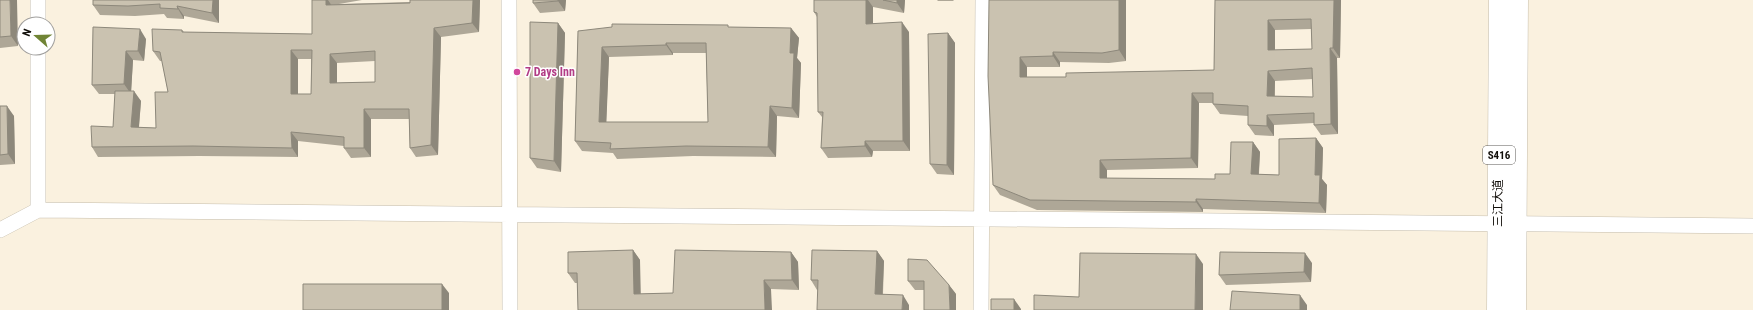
<svg xmlns="http://www.w3.org/2000/svg" width="1753" height="310" viewBox="0 0 1753 310" font-family="'Roboto Condensed','Noto Sans SC',sans-serif">
	<rect width="100%" height="100%" fill="#faf1df"/>
	<g fill="none" stroke-linecap="round" stroke-linejoin="round">
		<defs>
			<path id="minor" d="M 509,0 L 510,310
				M 38,24 L 38,0
				M 38,210 L 38,48
				M 0,230 L 38,210 L 1753,226
				M 981,310 L 983,0"/>
			<path id="primary" d="M 1498,310 L 1500,0
				M 1515,310 L 1517,0"/>
		</defs>
		<use href="#minor" stroke="#c5bdac" stroke-width="16"/>
		<use href="#primary" stroke="#c5bdac" stroke-width="23"/>
		<use href="#minor" stroke="#fff" stroke-width="15"/>
		<use href="#primary" stroke="#fff" stroke-width="22"/>
	</g>
	<path fill="#aea797" fill-rule="evenodd" d="M 0,0 L 18,46 L 0,48 Z
		M 93,0 L 219,0 L 219,23 L 184,16 L 184,19 L 167,18 L 164,14 L 135,16 L 100,15 L 93,5 Z
		M 312,0 L 362,0 L 339,4 L 480,0 L 479,32 L 441,37 L 438,155 L 416,157 L 410,148 L 409,119 L 371,119 L 371,157 L 351,158 L 344,148 L 344,146 L 298,141 L 298,157 L 199,156 L 98,157 L 92,147 L 113,127 L 115,94 L 99,94 L 92,85 L 93,27 L 146,39 L 144,61 L 133,60 L 131,91 L 141,101 L 139,127 L 156,128 L 168,92 L 162,61 L 160,61 L 153,51 L 182,30 L 184,32 L 312,34 ZM 298,59 L 311,59 L 311,94 L 298,94 ZM 375,61 L 375,82 L 337,83 L 337,63 Z
		M 566,0 L 565,11 L 540,13 L 533,3 Z
		M 814,0 L 905,0 L 904,13 L 873,7 L 873,24 L 909,32 L 910,151 L 873,151 L 872,157 L 828,158 L 821,148 L 822,117 L 818,112 L 817,17 L 814,12 Z
		M 937,0 L 954,0 L 953,1 L 938,1 Z
		M 989,0 L 1126,0 L 1126,61 L 1109,63 L 1060,62 L 1060,67 L 1027,67 L 1027,77 L 1066,77 L 1214,70 L 1215,0 L 1341,0 L 1340,58 L 1337,58 L 1338,134 L 1321,135 L 1314,125 L 1314,123 L 1274,125 L 1274,136 L 1255,135 L 1248,125 L 1248,116 L 1220,114 L 1213,104 L 1213,103 L 1199,103 L 1198,168 L 1107,170 L 1107,178 L 1215,179 L 1230,174 L 1253,142 L 1260,152 L 1259,174 L 1279,175 L 1316,138 L 1323,148 L 1322,179 L 1327,185 L 1326,213 L 1203,209 L 1203,212 L 1037,210 L 1000,195 L 993,185 ZM 1311,29 L 1312,49 L 1275,50 L 1275,30 ZM 1313,79 L 1313,97 L 1275,96 L 1275,81 Z
		M 558,23 L 565,33 L 561,172 L 537,168 L 530,158 Z
		M 730,27 L 791,28 L 799,38 L 797,58 L 801,63 L 799,118 L 777,116 L 776,157 L 693,156 L 617,159 L 613,153 L 582,151 L 575,141 L 578,31 ZM 673,53 L 706,53 L 708,122 L 606,122 L 609,57 L 673,55 Z
		M 948,33 L 955,43 L 954,175 L 937,174 L 930,164 Z
		M 0,106 L 14,116 L 15,164 L 0,165 Z
		M 633,250 L 640,260 L 640,294 L 673,293 L 791,252 L 798,262 L 799,290 L 771,289 L 578,310 L 577,283 L 575,283 L 568,273 Z
		M 877,251 L 884,261 L 883,294 L 909,305 L 817,290 L 811,280 Z
		M 908,259 L 949,285 L 956,294 L 924,290 L 915,290 L 908,281 Z
		M 1312,263 L 1311,282 L 1226,285 L 1219,275 Z"/>
	<path fill="#8d887b" d="M 10,0 L 17,0 L 18,46 L 11,36 Z
		M 213,0 L 219,0 L 219,23 L 212,13 Z
		M 326,0 L 328,0 L 332,6 L 326,5 Z
		M 473,0 L 480,0 L 479,32 L 472,23 Z
		M 558,0 L 566,0 L 565,11 L 558,1 Z
		M 866,0 L 868,0 L 873,7 L 873,35 L 866,24 Z
		M 897,0 L 905,0 L 904,13 L 897,3 Z
		M 1119,0 L 1126,0 L 1126,61 L 1119,50 Z
		M 1334,0 L 1341,0 L 1340,58 L 1333,48 Z
		M 177,6 L 184,16 L 184,19 L 178,9 Z
		M 1268,20 L 1275,30 L 1275,60 L 1268,50 Z
		M 902,22 L 909,32 L 910,151 L 903,141 Z
		M 558,23 L 565,33 L 561,172 L 554,161 Z
		M 434,28 L 441,37 L 438,155 L 431,145 Z
		M 791,28 L 799,38 L 797,58 L 801,63 L 799,118 L 792,108 L 790,53 Z
		M 140,29 L 146,39 L 144,61 L 138,51 Z
		M 948,33 L 955,43 L 954,175 L 947,165 Z
		M 666,43 L 673,53 L 673,55 L 666,45 Z
		M 602,47 L 609,57 L 606,132 L 599,122 Z
		M 1330,48 L 1337,58 L 1338,134 L 1331,124 Z
		M 291,50 L 298,59 L 298,104 L 291,94 Z
		M 126,51 L 133,60 L 131,94 L 124,84 Z
		M 1053,52 L 1060,62 L 1060,67 L 1053,56 Z
		M 330,54 L 337,63 L 337,93 L 330,83 Z
		M 1020,57 L 1027,67 L 1027,87 L 1020,77 Z
		M 1268,71 L 1275,81 L 1274,106 L 1267,96 Z
		M 134,91 L 141,101 L 138,137 L 131,127 Z
		M 1192,93 L 1199,103 L 1198,168 L 1191,158 Z
		M 7,106 L 14,116 L 15,164 L 8,154 Z
		M 770,106 L 777,116 L 776,157 L 768,147 Z
		M 364,109 L 371,119 L 371,157 L 364,148 Z
		M 1267,115 L 1274,125 L 1274,136 L 1267,126 Z
		M 291,132 L 298,141 L 298,157 L 292,148 Z
		M 1316,138 L 1323,148 L 1322,179 L 1327,185 L 1326,213 L 1319,203 L 1315,175 Z
		M 865,141 L 873,151 L 872,157 L 865,146 Z
		M 1253,142 L 1260,152 L 1258,184 L 1251,174 Z
		M 1100,160 L 1107,170 L 1107,188 L 1100,178 Z
		M 1196,199 L 1203,209 L 1203,212 L 1196,202 Z
		M 633,250 L 640,260 L 641,303 L 634,294 Z
		M 877,251 L 884,261 L 882,304 L 875,294 Z
		M 791,252 L 798,262 L 799,290 L 792,280 Z
		M 1305,253 L 1312,263 L 1311,282 L 1304,272 Z
		M 1196,254 L 1203,264 L 1203,310 L 1195,310 Z
		M 764,280 L 771,289 L 772,310 L 765,310 Z
		M 442,284 L 449,293 L 449,310 L 442,310 Z
		M 949,285 L 956,294 L 956,310 L 950,310 Z
		M 903,295 L 909,305 L 909,310 L 902,310 Z
		M 1300,295 L 1307,305 L 1307,310 L 1300,310 Z
		M 1014,299 L 1021,309 L 1021,310 L 1014,310 Z"/>
	<path fill="#cac2b0" stroke="#8d887b" fill-rule="evenodd" d="M 0,0 L 10,0 L 11,36 L 0,37 Z
		M 93,0 L 213,0 L 212,13 L 177,6 L 178,9 L 160,8 L 160,4 L 128,6 L 93,5 Z
		M 312,0 L 326,0 L 326,5 L 410,3 L 410,0 L 473,0 L 472,23 L 434,28 L 431,145 L 410,148 L 409,109 L 364,109 L 364,148 L 344,148 L 344,137 L 291,132 L 292,148 L 193,146 L 92,147 L 91,126 L 113,127 L 115,91 L 134,91 L 131,127 L 156,128 L 155,92 L 168,92 L 160,52 L 153,51 L 152,29 L 182,30 L 182,32 L 312,34 ZM 291,50 L 312,50 L 311,94 L 291,94 ZM 375,51 L 375,82 L 330,83 L 330,54 Z
		M 533,0 L 558,0 L 558,1 L 533,3 Z
		M 814,0 L 866,0 L 866,24 L 902,22 L 903,141 L 865,141 L 865,146 L 821,148 L 823,112 L 818,112 L 817,13 L 814,12 Z
		M 883,0 L 897,0 L 897,3 Z
		M 989,0 L 1119,0 L 1119,50 L 1102,53 L 1053,52 L 1053,56 L 1020,57 L 1020,77 L 1066,77 L 1066,73 L 1214,70 L 1215,0 L 1334,0 L 1333,48 L 1330,48 L 1331,124 L 1314,125 L 1314,113 L 1267,115 L 1267,126 L 1248,125 L 1248,106 L 1213,104 L 1213,93 L 1192,93 L 1191,158 L 1100,160 L 1100,178 L 1215,179 L 1215,174 L 1230,174 L 1231,142 L 1253,142 L 1251,174 L 1279,175 L 1279,139 L 1316,138 L 1315,175 L 1320,175 L 1319,203 L 1196,199 L 1196,202 L 1030,200 L 993,185 L 988,76 ZM 1311,19 L 1312,49 L 1268,50 L 1268,20 ZM 1312,68 L 1313,97 L 1267,96 L 1268,71 Z
		M 530,22 L 558,23 L 554,161 L 530,158 Z
		M 612,24 L 728,25 L 728,27 L 791,28 L 790,53 L 794,53 L 792,108 L 770,106 L 768,147 L 686,146 L 610,149 L 611,143 L 575,141 L 578,31 L 612,27 ZM 666,43 L 706,43 L 708,122 L 599,122 L 602,47 L 666,45 Z
		M 93,27 L 140,29 L 138,51 L 126,51 L 124,84 L 92,85 Z
		M 948,33 L 947,165 L 930,164 L 928,34 Z
		M 0,106 L 7,106 L 8,154 L 0,155 Z
		M 633,250 L 634,294 L 673,293 L 675,250 L 791,252 L 792,280 L 764,280 L 765,310 L 578,310 L 577,273 L 568,273 L 568,252 Z
		M 812,250 L 877,251 L 875,294 L 903,295 L 902,310 L 817,310 L 818,280 L 811,280 Z
		M 1220,252 L 1305,253 L 1304,272 L 1219,275 Z
		M 1080,253 L 1196,254 L 1195,310 L 1034,310 L 1034,295 L 1079,297 Z
		M 908,259 L 927,260 L 949,285 L 950,310 L 924,310 L 924,281 L 908,281 Z
		M 303,284 L 442,284 L 442,310 L 303,310 Z
		M 1232,291 L 1300,295 L 1300,310 L 1230,310 Z
		M 991,299 L 1014,299 L 1014,310 L 991,310 Z"/>
	<circle fill="#d1479c" stroke="#fff" stroke-width="1.5" cx="517" cy="72" r="4"/>
	<g text-anchor="middle" dominant-baseline="central" stroke-width="3" stroke-linejoin="round" paint-order="stroke">
		<rect fill="#fff" stroke="#585653" stroke-width="1" x="1483" y="146" width="32" height="18" rx="3"/>
		<g font-size="11" font-weight="bold" fill="#110e09">
			<text x="1499" y="155">S416</text>
		</g>
		<g font-size="12" font-weight="bold" fill="#b23c85" stroke="#fff" text-anchor="start">
			<text x="525" y="72">7 Days Inn</text>
		</g>
		<g font-size="12" fill="#110e09" stroke="#fff">
			<text transform="translate(1498 203) rotate(-90)">三江大道</text>
		</g>
	</g>
	<g transform="translate(36 36) rotate(290)"><circle r="19" fill="#ffffff" stroke="#a09f9d"/>
	<path d="M0-3L7 15L0 10L-7 15Z" fill="#708435"/>
	<text y="-6" font-size="11" font-weight="bold" text-anchor="middle" fill="#110e09">N</text>
	</g>
</svg>
